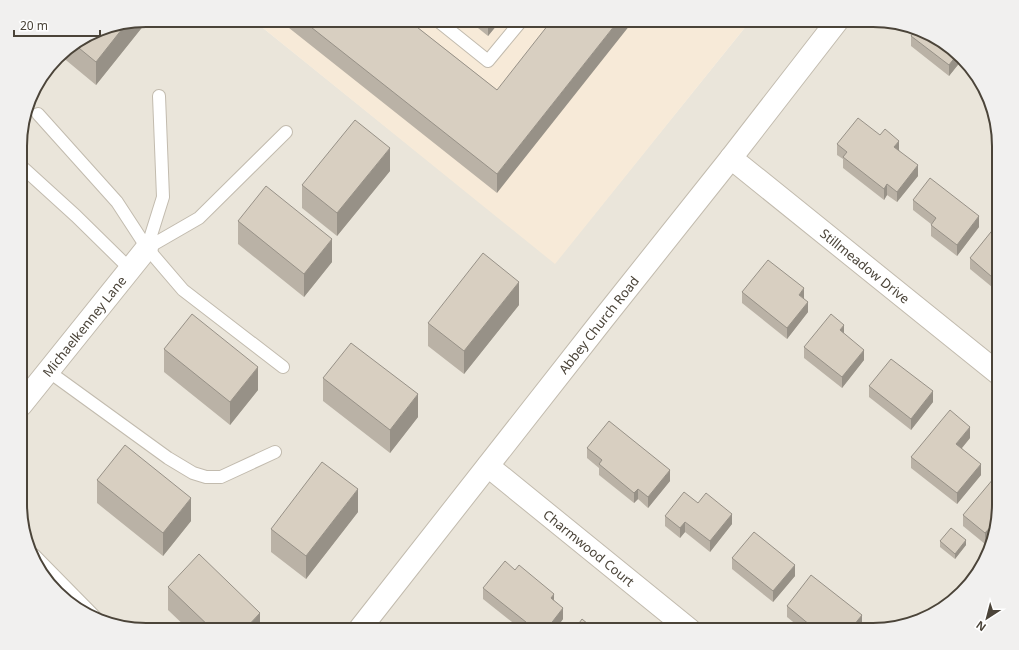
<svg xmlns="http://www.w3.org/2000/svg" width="1019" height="650" viewBox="0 0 1019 650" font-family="'Noto Sans',sans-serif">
	<rect width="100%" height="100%" fill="#f6f3ec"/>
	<path fill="#eae5da" d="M 146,20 L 253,20 L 555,263 L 751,20 L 873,20 L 906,24 L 943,41 L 982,83 L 999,138 L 999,512 L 978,574 L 936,613 L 881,630 L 146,630 L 113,626 L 76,609 L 41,574 L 21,520 L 21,130 L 33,90 L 63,51 Z"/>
	<path fill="#f7ead8" d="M 253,20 L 751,20 L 555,264 Z"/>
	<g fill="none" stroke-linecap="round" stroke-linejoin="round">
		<defs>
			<path id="service" d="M 437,20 L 488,61 L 522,20
				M 38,114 L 117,202 L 147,248 L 183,290 L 283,367
				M 21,166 L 76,216 L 130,269
				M 147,248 L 199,218 L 286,132
				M 147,248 L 163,197 L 159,96
				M 48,371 L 168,458 L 193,473 L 206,477 L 221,477 L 275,452
				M 34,555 L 95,617"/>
			<g id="minor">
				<path id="s1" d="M 731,158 L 999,374"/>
				<path id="s2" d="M 21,405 L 147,248"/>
				<path id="s3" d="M 488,466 L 690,630"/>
				<path id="s4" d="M 359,630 L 603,319 L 731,158 L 838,20"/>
			</g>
		</defs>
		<use href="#service" stroke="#c2bbae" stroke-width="14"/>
		<use href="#minor" stroke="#c2bbae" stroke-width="24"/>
		<use href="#service" stroke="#fff" stroke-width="12"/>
		<use href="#minor" stroke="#fff" stroke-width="22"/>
	</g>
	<path fill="#bab2a6" d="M 146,20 L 148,20 L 96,85 L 61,56 L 61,54 L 63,51 L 98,30 Z
		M 279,20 L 408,20 L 497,90 L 497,193 Z
		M 468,20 L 501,20 L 488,36 Z
		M 911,36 L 961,61 L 949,76 L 911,46 Z
		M 880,135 L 899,150 L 918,176 L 897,202 L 887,195 L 884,200 L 843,168 L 843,159 L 837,155 L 837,144 Z
		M 390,171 L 337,236 L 302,208 L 302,185 Z
		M 913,200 L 979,227 L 957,256 L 931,236 L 931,224 L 913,210 Z
		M 238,221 L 332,262 L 304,297 L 238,244 Z
		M 999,222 L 999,279 L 992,287 L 970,269 L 970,258 Z
		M 742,292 L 804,298 L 808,312 L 787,339 L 742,303 Z
		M 519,305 L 464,374 L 428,346 L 428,323 Z
		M 804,347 L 864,360 L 842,388 L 804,358 Z
		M 164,349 L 258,390 L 230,425 L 164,372 Z
		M 323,378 L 418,417 L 390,453 L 323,401 Z
		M 869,386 L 933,402 L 911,430 L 869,397 Z
		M 970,438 L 962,448 L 981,475 L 957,504 L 911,468 L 911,457 Z
		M 587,448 L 670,481 L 648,508 L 638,499 L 634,503 L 599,475 L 599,468 L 587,458 Z
		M 97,480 L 191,521 L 163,556 L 97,503 Z
		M 698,503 L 732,524 L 710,552 L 685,532 L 680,538 L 665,526 L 665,516 Z
		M 358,512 L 306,579 L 271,552 L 271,529 Z
		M 999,512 L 990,538 L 985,544 L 963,526 L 963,515 Z
		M 940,541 L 966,545 L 955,559 L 940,547 Z
		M 732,558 L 795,576 L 773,602 L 732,569 Z
		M 168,587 L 260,630 L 189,630 L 168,610 Z
		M 483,588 L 554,600 L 563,619 L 555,630 L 522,630 L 483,599 Z
		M 787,606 L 862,626 L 859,630 L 803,630 L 787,617 Z"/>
	<path fill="#979187" d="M 146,20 L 148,20 L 96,85 L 96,62 L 126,24 Z
		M 488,20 L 501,20 L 488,36 Z
		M 619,20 L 634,20 L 497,193 L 497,174 Z
		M 956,56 L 961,61 L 949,76 L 949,65 Z
		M 899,141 L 899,151 L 894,147 Z
		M 390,148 L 390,171 L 337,236 L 337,213 Z
		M 918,165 L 918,176 L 897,202 L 897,192 Z
		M 887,184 L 887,195 L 884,200 L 884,189 Z
		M 979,216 L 979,227 L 957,256 L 957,245 Z
		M 332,239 L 332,262 L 304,297 L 304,274 Z
		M 999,268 L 999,279 L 992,287 L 992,277 Z
		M 519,282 L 519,305 L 464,374 L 464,351 Z
		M 804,288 L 804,299 L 799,295 Z
		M 808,302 L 808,312 L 787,339 L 787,328 Z
		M 844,325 L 844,336 L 840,330 Z
		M 864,350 L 864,360 L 842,388 L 842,377 Z
		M 258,367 L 258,390 L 230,425 L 230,402 Z
		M 933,391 L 933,402 L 911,430 L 911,419 Z
		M 418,394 L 418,417 L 390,453 L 390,430 Z
		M 970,427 L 970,438 L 956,455 L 956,444 Z
		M 981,464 L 981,475 L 957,504 L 957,493 Z
		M 670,470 L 670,481 L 648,508 L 648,497 Z
		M 358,489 L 358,512 L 306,579 L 306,556 Z
		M 638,489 L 638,499 L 634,503 L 634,493 Z
		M 191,498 L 191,521 L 163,556 L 163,533 Z
		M 732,514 L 732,524 L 710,552 L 710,541 Z
		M 685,522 L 685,532 L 680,538 L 680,528 Z
		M 993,524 L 993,529 L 990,538 L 985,544 L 985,533 Z
		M 966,540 L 966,545 L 955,559 L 955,554 Z
		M 795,565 L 795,576 L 773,602 L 773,591 Z
		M 554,594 L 554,604 L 551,598 Z
		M 563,608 L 563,619 L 555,630 L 546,630 Z
		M 260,613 L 260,630 L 244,630 Z
		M 862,615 L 862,626 L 859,630 L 850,630 Z"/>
	<path fill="#d8cfc1" stroke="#979187" d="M 302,20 L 408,20 L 497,90 L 552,20 L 619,20 L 497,174 Z
		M 126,24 L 96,62 L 74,44 L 98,30 Z
		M 916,29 L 943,41 L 956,56 L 949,65 L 911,36 Z
		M 858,118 L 880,135 L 885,129 L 899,141 L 894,147 L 918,165 L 897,192 L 887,184 L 884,189 L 843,157 L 847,152 L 837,144 Z
		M 355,120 L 390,148 L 337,213 L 302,185 Z
		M 930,178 L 979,216 L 957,245 L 931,225 L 936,218 L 913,200 Z
		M 266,186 L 332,239 L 304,274 L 238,221 Z
		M 999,222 L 999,269 L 992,277 L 970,258 Z
		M 483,253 L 519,282 L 464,351 L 428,323 Z
		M 768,260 L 804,288 L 799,295 L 808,302 L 787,328 L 742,292 Z
		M 192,314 L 258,367 L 230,402 L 164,349 Z
		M 831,314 L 844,325 L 840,330 L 864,350 L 842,377 L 804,347 Z
		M 351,343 L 418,394 L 390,430 L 323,378 Z
		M 891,359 L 933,391 L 911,419 L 869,386 Z
		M 950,410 L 970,427 L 956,444 L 981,464 L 957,493 L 911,457 Z
		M 609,421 L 670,470 L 648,497 L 638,489 L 634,493 L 599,464 L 602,460 L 587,448 Z
		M 125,445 L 191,498 L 163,533 L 97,480 Z
		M 322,462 L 358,489 L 306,556 L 271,529 Z
		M 999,472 L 999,512 L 994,525 L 993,524 L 985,533 L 963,515 Z
		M 684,492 L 698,503 L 706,493 L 732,514 L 710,541 L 685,522 L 680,528 L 665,516 Z
		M 951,528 L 966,540 L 955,554 L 940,541 Z
		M 754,532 L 795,565 L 773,591 L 732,558 Z
		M 199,554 L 260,613 L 244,630 L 213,630 L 168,587 Z
		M 505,561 L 515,570 L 519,565 L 554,594 L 551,598 L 563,608 L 546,630 L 536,630 L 483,588 Z
		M 811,575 L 862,615 L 850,630 L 816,630 L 787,606 Z
		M 582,619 L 595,630 L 574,630 Z"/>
	<g text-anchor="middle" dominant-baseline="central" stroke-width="4" stroke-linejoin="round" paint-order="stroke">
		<g font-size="13" fill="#4b4439" stroke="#fff">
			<text stroke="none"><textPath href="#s1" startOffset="172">Stillmeadow Drive</textPath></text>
			<text stroke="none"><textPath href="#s4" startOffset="388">Abbey Church Road</textPath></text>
			<text stroke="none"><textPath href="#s2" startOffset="101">Michaelkenney Lane</textPath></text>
			<text stroke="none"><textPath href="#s3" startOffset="130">Charmwood Court</textPath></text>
		</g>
	</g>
	<path d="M0 0H1019V650H0ZM146 27H873A119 119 0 0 1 992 146V504A119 119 0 0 1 873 623H146A119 119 0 0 1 27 504V146A119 119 0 0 1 146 27Z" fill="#f1f0ef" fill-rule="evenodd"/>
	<path fill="none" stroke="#4b4439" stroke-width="2" d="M146 27H873A119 119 0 0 1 992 146V504A119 119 0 0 1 873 623H146A119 119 0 0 1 27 504V146A119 119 0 0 1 146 27Z"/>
	<g transform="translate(987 618) rotate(216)" stroke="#ffffff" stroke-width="3" paint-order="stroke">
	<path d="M0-3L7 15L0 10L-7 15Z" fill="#4b4439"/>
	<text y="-6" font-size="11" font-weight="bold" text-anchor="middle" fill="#4b4439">N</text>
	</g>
	<path d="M14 30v6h86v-6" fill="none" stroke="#4b4439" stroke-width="2"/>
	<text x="20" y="30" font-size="12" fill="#4b4439" stroke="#ffffff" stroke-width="3" paint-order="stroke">20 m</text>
</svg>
